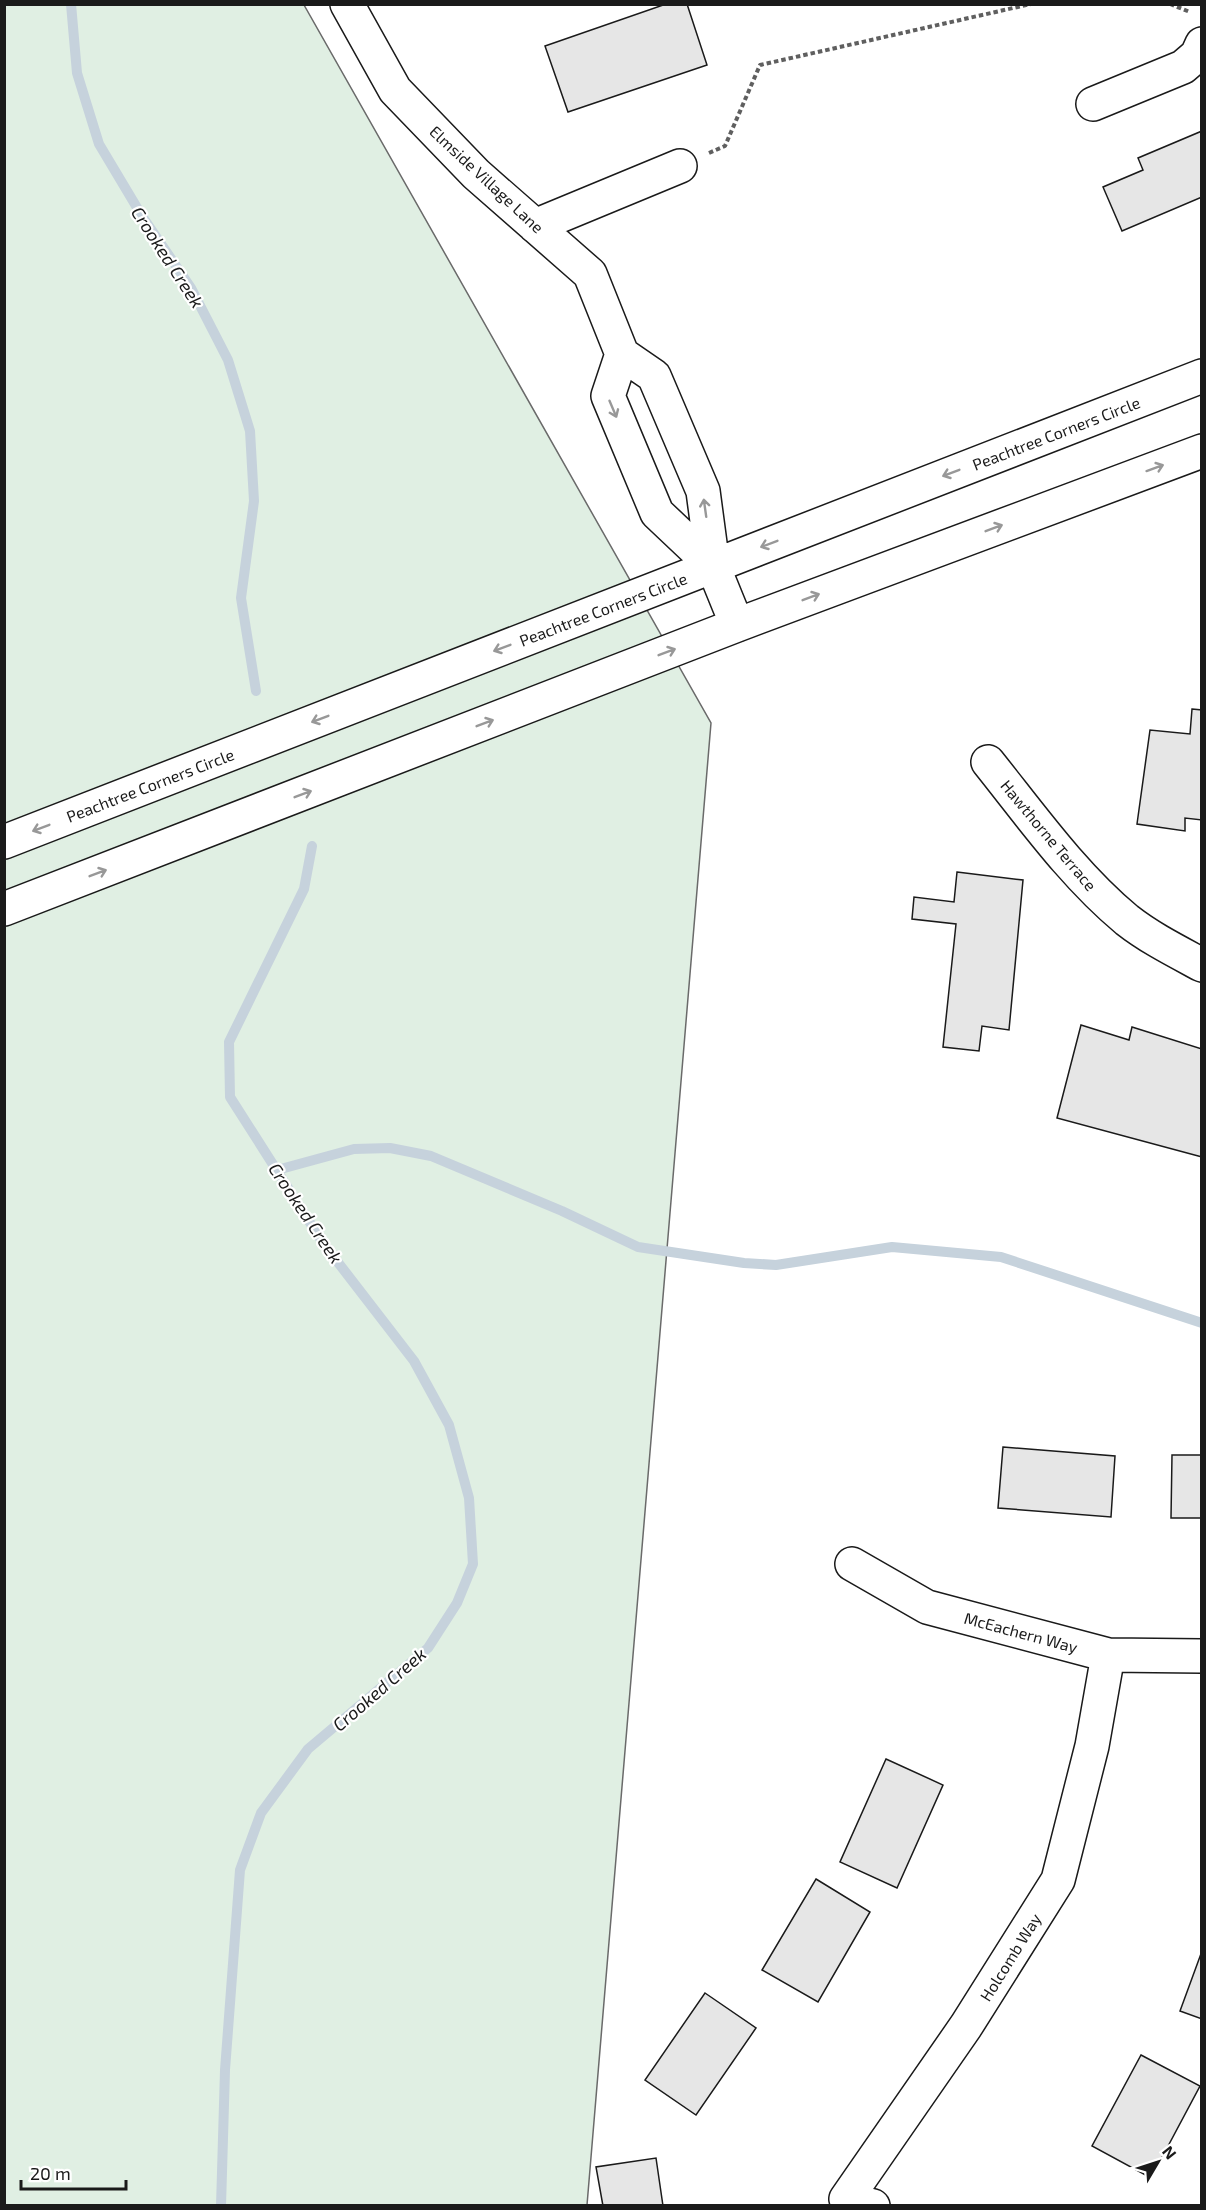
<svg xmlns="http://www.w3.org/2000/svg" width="1206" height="2210" viewBox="0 0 1206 2210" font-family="'Exo 2',sans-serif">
	<rect width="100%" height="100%" fill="#fff"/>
	<path fill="#e0efe3" stroke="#6a6a6a" stroke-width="1.5" d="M 5,5 L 304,5 L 711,723 L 587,2205 L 5,2206 Z"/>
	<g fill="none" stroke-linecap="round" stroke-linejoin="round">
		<path stroke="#c6d2dc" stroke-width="10" d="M 71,4 L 77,73 L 99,144 L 142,216 L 191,288 L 228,360 L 250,431 L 254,501 L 241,598 L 256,691
			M 277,1170 L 354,1149 L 390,1148 L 431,1156 L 562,1211 L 638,1247 L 744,1263 L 776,1265 L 892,1247 L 1001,1257 L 1202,1323
			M 221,2206 L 225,2070 L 240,1870 L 261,1813 L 308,1749 L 428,1648 L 457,1603 L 473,1564 L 469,1498 L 449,1425 L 414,1361 L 323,1243 L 230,1097 L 229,1042 L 304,889 L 312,846"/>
	</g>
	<path fill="#e6e6e6" stroke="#1a1a1a" stroke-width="1.5" d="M 666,4 L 687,4 L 707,65 L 568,112 L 545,46 Z
		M 1202,131 L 1202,197 L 1122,231 L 1103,187 L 1143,170 L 1138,158 Z
		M 1192,709 L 1202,710 L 1202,820 L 1185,818 L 1185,831 L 1137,824 L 1150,730 L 1190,734 Z
		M 957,872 L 1023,880 L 1009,1030 L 982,1026 L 979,1051 L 943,1047 L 956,924 L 912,919 L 914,897 L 954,902 Z
		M 1081,1025 L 1129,1040 L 1132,1027 L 1202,1049 L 1202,1157 L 1057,1118 Z
		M 1003,1447 L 1115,1456 L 1111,1517 L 998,1508 Z
		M 1172,1455 L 1202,1455 L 1202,1518 L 1171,1518 Z
		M 886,1759 L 943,1785 L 897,1888 L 840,1862 Z
		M 816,1879 L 870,1912 L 818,2002 L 762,1970 Z
		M 1202,1951 L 1202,2019 L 1180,2011 Z
		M 705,1993 L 756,2028 L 696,2115 L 645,2080 Z
		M 1141,2055 L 1200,2086 L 1151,2178 L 1092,2146 Z
		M 656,2158 L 663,2206 L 603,2206 L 596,2167 Z"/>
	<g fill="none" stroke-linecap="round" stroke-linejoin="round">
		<defs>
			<path id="minor" d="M 347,4 L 395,90 L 476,174 L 590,274 L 622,354 L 654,376 L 703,491 L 713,566 L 737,625
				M 1093,104 L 1183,67 L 1197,55 L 1202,44
				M 535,226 L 680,166
				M 622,354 L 608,396 L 657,513 L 713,566
				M 988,762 C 1032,817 1073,875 1127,920 C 1150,938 1176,951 1202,965
				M 4,842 L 1202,376
				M 4,909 L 737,625 L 1202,451
				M 852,1564 L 927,1607 L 1108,1655 L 1202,1656
				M 873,2206 L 846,2199 L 966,2026 L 1058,1880 L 1092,1746 L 1108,1655"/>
		</defs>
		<use href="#minor" stroke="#1a1a1a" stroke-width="36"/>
		<path stroke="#5f5f5f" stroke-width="4" stroke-dasharray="4.5 3" stroke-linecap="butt" d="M 1170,4 L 1190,12
			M 709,153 L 725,146 L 760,65 L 1031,4"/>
		<use href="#minor" stroke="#fff" stroke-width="33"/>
	</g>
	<defs><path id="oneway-shaft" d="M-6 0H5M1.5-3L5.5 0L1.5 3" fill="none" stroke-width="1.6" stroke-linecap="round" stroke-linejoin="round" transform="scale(1.5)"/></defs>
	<g stroke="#989898">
		<use href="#oneway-shaft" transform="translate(613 409) rotate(67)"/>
		<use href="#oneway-shaft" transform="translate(1155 468) rotate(-20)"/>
		<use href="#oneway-shaft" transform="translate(951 473) rotate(159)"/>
		<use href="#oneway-shaft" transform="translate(705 508) rotate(-98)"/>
		<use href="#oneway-shaft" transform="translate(994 528) rotate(-21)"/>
		<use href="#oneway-shaft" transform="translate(769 544) rotate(159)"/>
		<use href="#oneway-shaft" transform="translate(811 597) rotate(-21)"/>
		<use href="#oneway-shaft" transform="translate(502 648) rotate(159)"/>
		<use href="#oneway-shaft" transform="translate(667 652) rotate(-21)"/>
		<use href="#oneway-shaft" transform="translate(320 719) rotate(159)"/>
		<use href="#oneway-shaft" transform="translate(485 723) rotate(-21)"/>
		<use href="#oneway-shaft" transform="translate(303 794) rotate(-21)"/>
		<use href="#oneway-shaft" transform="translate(41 828) rotate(159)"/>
		<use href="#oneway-shaft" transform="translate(98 873) rotate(-21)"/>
	</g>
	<g text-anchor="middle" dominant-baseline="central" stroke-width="4.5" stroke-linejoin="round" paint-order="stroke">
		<g font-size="16" fill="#1a1a1a" stroke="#fff">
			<text transform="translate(487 179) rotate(43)">Elmside Village Lane</text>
			<text transform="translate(1056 433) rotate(-21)">Peachtree Corners Circle</text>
			<text transform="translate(603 609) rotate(-21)">Peachtree Corners Circle</text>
			<text transform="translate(150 785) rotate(-21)">Peachtree Corners Circle</text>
			<text transform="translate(1049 835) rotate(50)">Hawthorne Terrace</text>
			<text transform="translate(1021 1632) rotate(15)">McEachern Way</text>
			<text transform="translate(1010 1957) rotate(-58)">Holcomb Way</text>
		</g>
		<g font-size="18" font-style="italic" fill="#1a1a1a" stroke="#fff">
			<text transform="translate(168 257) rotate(57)">Crooked Creek</text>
			<text transform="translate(306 1213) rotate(56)">Crooked Creek</text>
			<text transform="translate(379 1689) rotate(-41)">Crooked Creek</text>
		</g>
	</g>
	<rect width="1206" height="2210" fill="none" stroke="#1a1a1a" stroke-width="12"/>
	<g transform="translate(1158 2162) rotate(51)" stroke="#ffffff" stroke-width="4.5" paint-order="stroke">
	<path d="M0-4.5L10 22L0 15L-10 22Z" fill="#1a1a1a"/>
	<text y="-9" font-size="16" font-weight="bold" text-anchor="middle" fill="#1a1a1a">N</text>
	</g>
	<path d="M21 2180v9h105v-9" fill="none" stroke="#1a1a1a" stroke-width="3"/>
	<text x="30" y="2180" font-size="18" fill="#1a1a1a" stroke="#ffffff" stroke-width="4.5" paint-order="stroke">20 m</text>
</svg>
